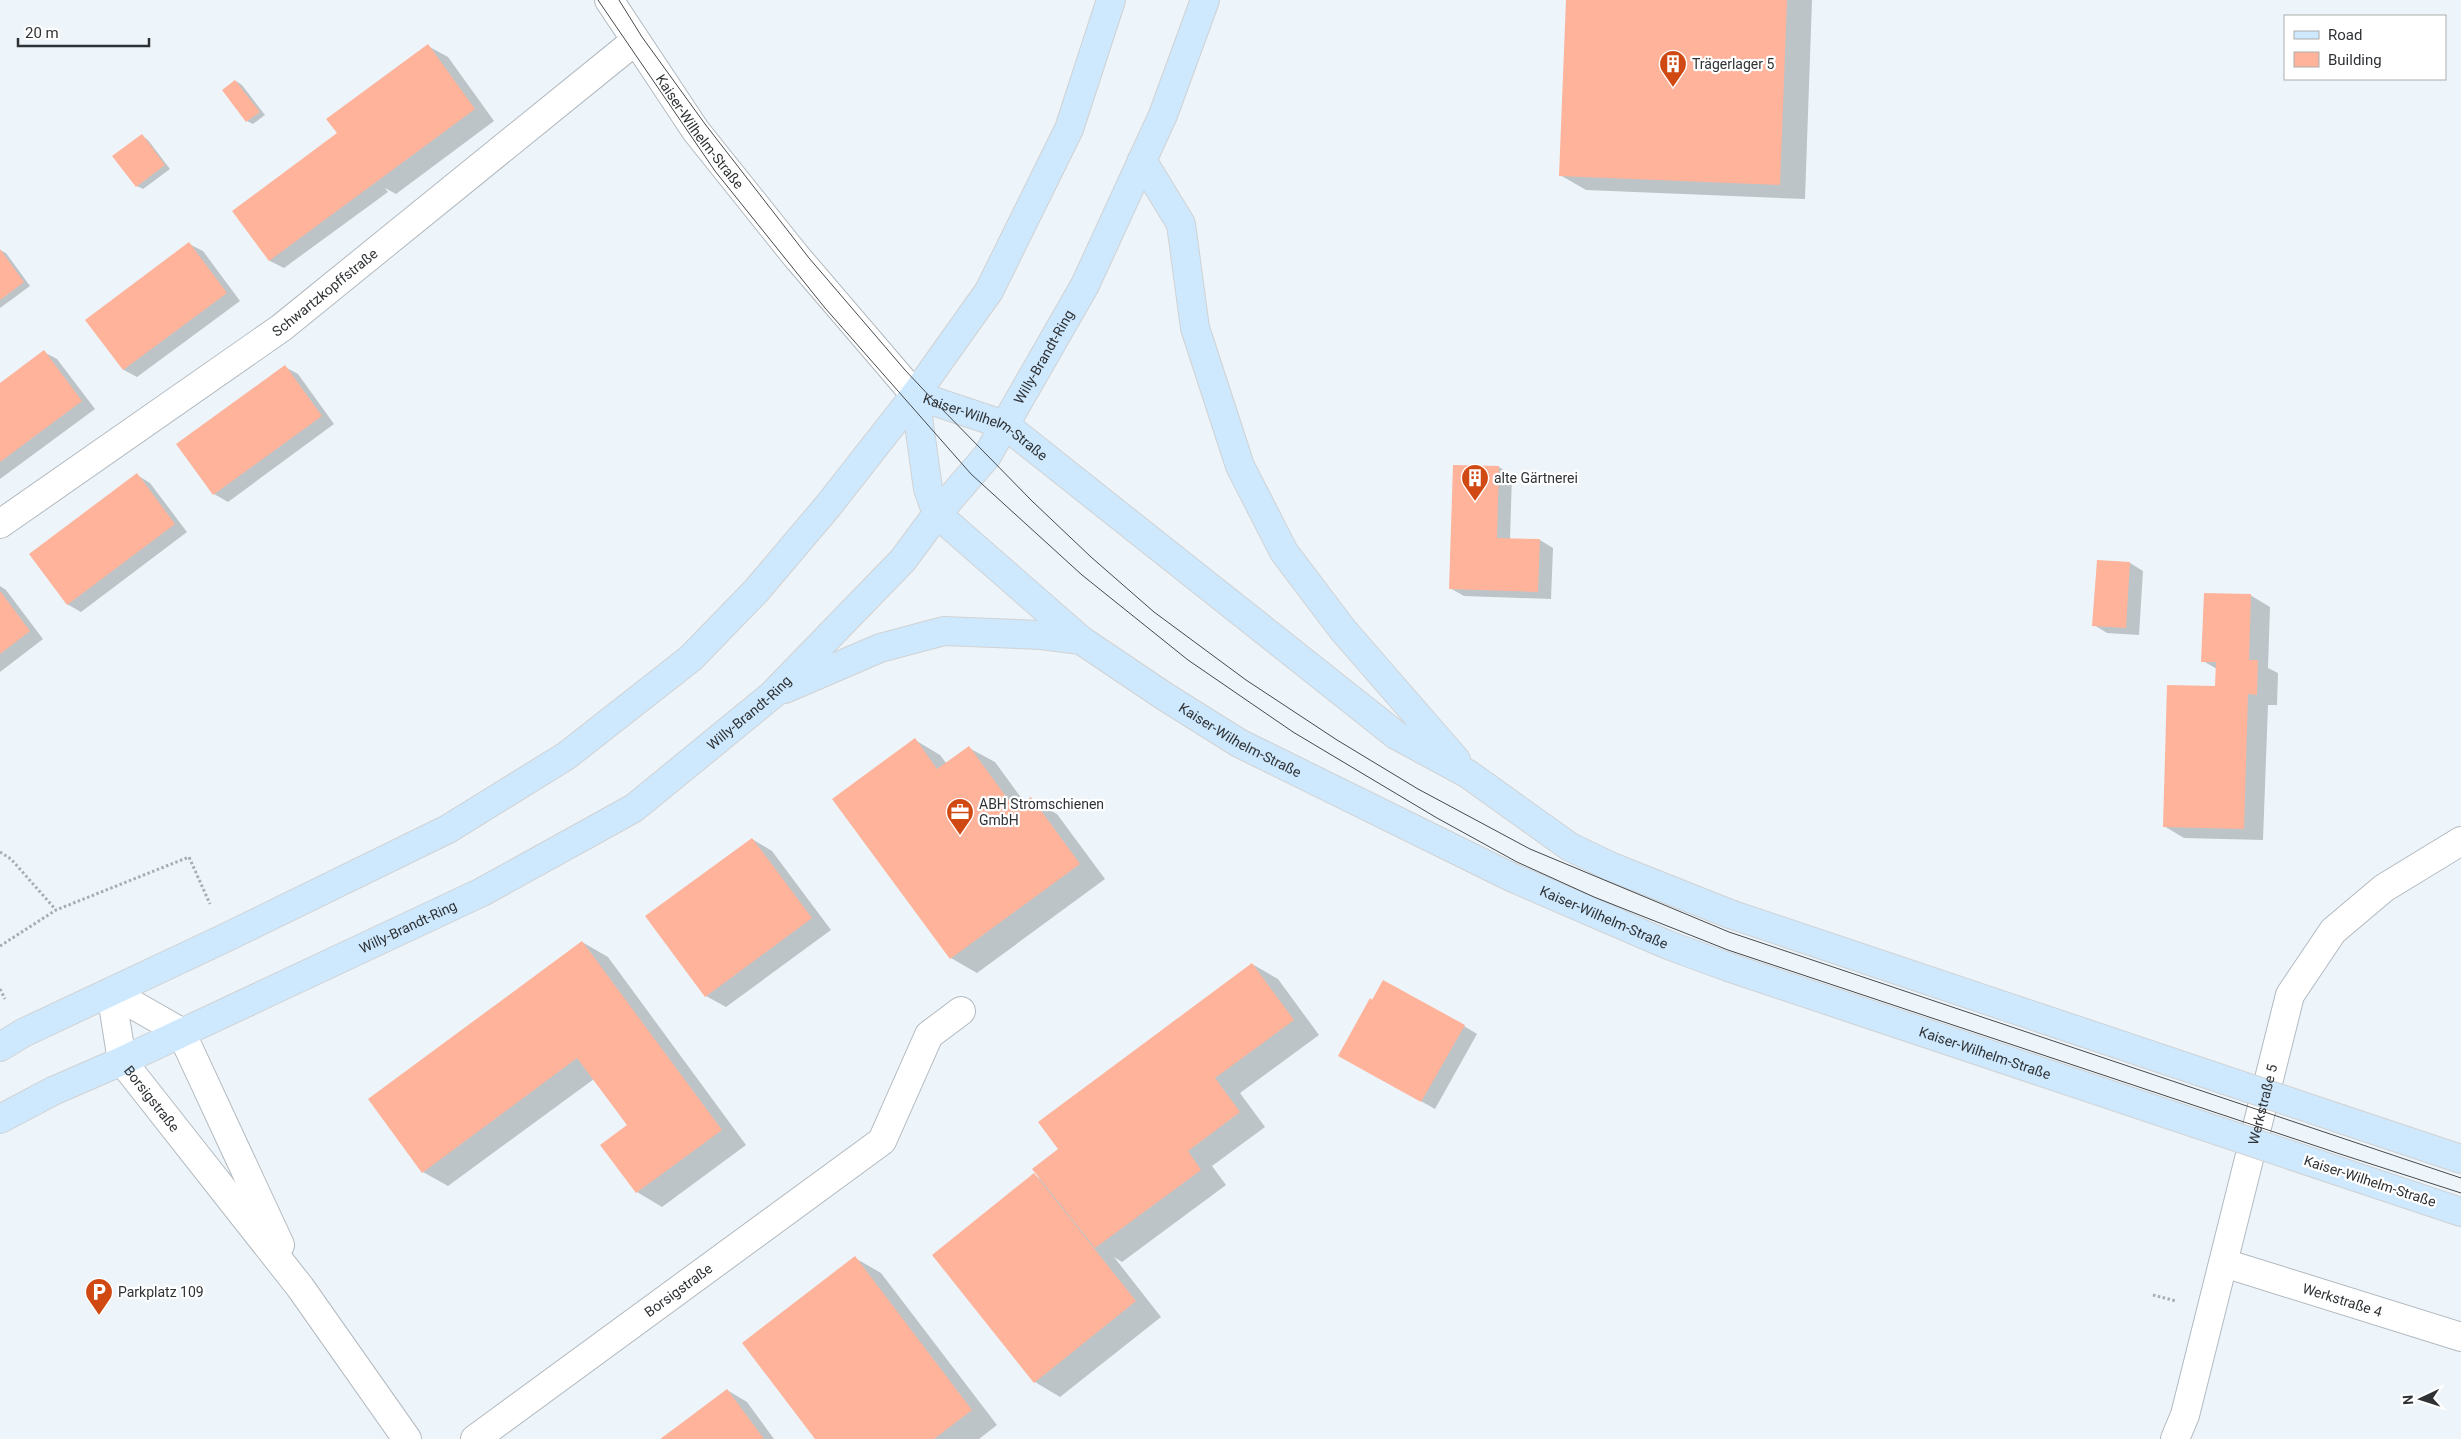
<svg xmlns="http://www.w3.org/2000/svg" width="2461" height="1439" viewBox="0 0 2461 1439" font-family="Roboto,sans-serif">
	<rect width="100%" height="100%" fill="#edf5fb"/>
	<path fill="#0003" d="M 1567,0 L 1812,0 L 1805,199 L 1586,190 L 1560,175 Z
		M 428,46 L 448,57 L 494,121 L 396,194 L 385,188 L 388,192 L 284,268 L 270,261 L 234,212 L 337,135 Z
		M 236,81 L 242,85 L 265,115 L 253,124 L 247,121 Z
		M 142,136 L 148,140 L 170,169 L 143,189 L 137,186 Z
		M 189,244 L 203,251 L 240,301 L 137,377 L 124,370 L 87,320 Z
		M 0,250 L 6,253 L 30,286 L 0,308 Z
		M 44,352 L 57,359 L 95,409 L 0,479 L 0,384 Z
		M 285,367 L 298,374 L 334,424 L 228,502 L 214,494 L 178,444 Z
		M 1499,467 L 1512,475 L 1510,540 L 1540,540 L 1553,548 L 1551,599 L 1464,596 L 1450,588 Z
		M 137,475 L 150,483 L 187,532 L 81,612 L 67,604 Z
		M 2130,563 L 2143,571 L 2139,635 L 2107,633 L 2094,625 Z
		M 0,586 L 6,590 L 43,639 L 0,672 Z
		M 2250,595 L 2270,607 L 2268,668 L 2278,673 L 2277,705 L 2268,705 L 2263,840 L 2184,838 L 2164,826 L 2217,687 L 2217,669 L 2203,661 Z
		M 915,740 L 940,755 L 947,764 L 969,748 L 995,762 L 1025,803 L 1031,799 L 1057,814 L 1105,879 L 977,973 L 951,958 L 834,800 Z
		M 752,839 L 772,851 L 831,930 L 726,1007 L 706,996 Z
		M 582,942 L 608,957 L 746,1145 L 662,1207 L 637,1192 L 628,1126 L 594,1079 L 448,1186 L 423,1172 Z
		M 1252,964 L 1278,979 L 1319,1035 L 1240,1093 L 1265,1127 L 1212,1166 L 1226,1185 L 1122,1262 L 1114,1257 L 1161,1317 L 1060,1397 L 1035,1382 L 1034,1175 L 1042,1180 L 1059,1149 Z
		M 1372,1001 L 1464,1026 L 1477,1034 L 1435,1109 L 1339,1055 Z
		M 855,1258 L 881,1273 L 997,1425 L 979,1439 L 816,1439 Z
		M 727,1390 L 747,1402 L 774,1439 L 661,1439 Z"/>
	<path fill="#feb39a" d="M 1566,0 L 1787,0 L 1780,185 L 1559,176 Z
		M 428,44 L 475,109 L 269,261 L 232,211 L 337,133 L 326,119 Z
		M 235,80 L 260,112 L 246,122 L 222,90 Z
		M 142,134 L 165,165 L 136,187 L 112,156 Z
		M 189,242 L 227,293 L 123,370 L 85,320 Z
		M 0,249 L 24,282 L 0,300 Z
		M 44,350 L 82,401 L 0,462 L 0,383 Z
		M 285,365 L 322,416 L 213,495 L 176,444 Z
		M 1453,465 L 1499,466 L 1497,538 L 1540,539 L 1538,592 L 1449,589 Z
		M 137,473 L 175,524 L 67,605 L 29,554 Z
		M 2097,560 L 2130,562 L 2126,628 L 2092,626 Z
		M 0,591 L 30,631 L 0,654 Z
		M 2204,593 L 2251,594 L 2249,660 L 2258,660 L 2257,695 L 2248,694 L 2244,829 L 2163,827 L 2167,685 L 2215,686 L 2216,662 L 2201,662 Z
		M 915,738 L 937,769 L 969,746 L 1015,809 L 1031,797 L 1080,864 L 950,959 L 832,799 Z
		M 752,838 L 812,918 L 705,997 L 645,916 Z
		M 582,941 L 722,1130 L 636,1193 L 600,1145 L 627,1125 L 577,1058 L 422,1173 L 368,1099 Z
		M 1252,963 L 1294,1020 L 1215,1078 L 1240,1112 L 1188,1151 L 1201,1170 L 1095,1248 L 1032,1169 L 1058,1149 L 1038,1122 Z
		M 1383,980 L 1465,1025 L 1421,1102 L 1338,1056 L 1370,998 L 1372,1000 Z
		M 1034,1173 L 1136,1301 L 1034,1383 L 932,1255 Z
		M 855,1256 L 972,1410 L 934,1439 L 815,1439 L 742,1343 Z
		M 727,1389 L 764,1439 L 660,1439 L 675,1428 Z"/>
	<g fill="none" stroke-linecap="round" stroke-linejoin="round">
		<defs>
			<g id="minor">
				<path id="s1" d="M 609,0 L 696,131 L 796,256 L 915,395"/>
				<path id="s2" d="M 0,524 L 281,328 L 635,41"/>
				<path id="s3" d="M 111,992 L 122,1061 L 300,1287 L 407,1439"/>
				<path d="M 111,992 L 181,1032 L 280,1245"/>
				<path id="s4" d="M 2224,1263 L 2461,1337"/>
				<path id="s5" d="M 475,1439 L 882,1141 L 929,1035 L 961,1011"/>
				<path id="s6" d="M 2175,1439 L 2185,1415 L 2290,995 L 2333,931 L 2384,888 L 2461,841"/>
			</g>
			<g id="major">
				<path d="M 1142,160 L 1181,224 L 1195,328 L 1240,466 L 1284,552 L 1343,630 L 1456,760"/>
				<path id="s7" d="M 915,395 L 928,489 L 937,514 L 1081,640 L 1164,696 L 1239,743 L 1511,877 L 1668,945 L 1728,967"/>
				<path id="s8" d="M 915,395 L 1005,425 L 1396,735 L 1468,774 L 1570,847 L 1612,867 L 1730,914"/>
				<path d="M 785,689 L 880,648 L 944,631 L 1041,635 L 1081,640"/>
				<path d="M 0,1047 L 23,1033 L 225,938 L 448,829 L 566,756 L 691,658 L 756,591 L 828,506 L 915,395 L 989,291 L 1069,129 L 1111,0"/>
				<path id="s9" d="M 0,1119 L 53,1091 L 122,1061 L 482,892 L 634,808 L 772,695 L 903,560 L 937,514 L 987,456 L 1085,285 L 1163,115 L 1205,0"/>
				<path d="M 2341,1119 L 2461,1159"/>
				<path d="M 2338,1171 L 2461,1212"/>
			</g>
		</defs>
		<use href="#minor" stroke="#b2b9bf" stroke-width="30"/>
		<use href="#major" stroke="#d1d2d2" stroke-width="30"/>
		<path stroke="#a7adb2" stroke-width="3" stroke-dasharray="2.5 2.5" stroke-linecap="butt" d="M 0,852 L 11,859 L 56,910
			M 0,946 L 56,910 L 189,857 L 210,904
			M 0,989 L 5,999
			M 2153,1295 L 2176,1301"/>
		<use href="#minor" stroke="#fff" stroke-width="28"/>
		<use href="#major" stroke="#cee8fe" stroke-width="28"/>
		<path stroke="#464a4c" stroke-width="1" d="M 598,0 L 715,171 L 825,308 L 971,474 L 1082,575 L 1188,660 L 1293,732 L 1437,818 L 1517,862 L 1594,897 L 1728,950 L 2340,1154 L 2461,1193
			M 619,0 L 642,37 L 705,124 L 809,258 L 905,370 L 935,402 L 1032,501 L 1091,557 L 1154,612 L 1246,680 L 1337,740 L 1418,789 L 1530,849 L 1729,932 L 2461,1178"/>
		<defs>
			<g id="major-bridge">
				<path d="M 1730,914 L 2341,1119"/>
				<path id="s10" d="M 1728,967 L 2338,1171"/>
			</g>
		</defs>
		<use href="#major-bridge" stroke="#d1d2d2" stroke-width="30" stroke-linecap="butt"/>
		<use href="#major-bridge" stroke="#cee8fe" stroke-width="28"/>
	</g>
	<defs>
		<symbol id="building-pin" viewBox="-11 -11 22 30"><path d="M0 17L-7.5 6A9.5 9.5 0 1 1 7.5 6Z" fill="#d04913" stroke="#fff"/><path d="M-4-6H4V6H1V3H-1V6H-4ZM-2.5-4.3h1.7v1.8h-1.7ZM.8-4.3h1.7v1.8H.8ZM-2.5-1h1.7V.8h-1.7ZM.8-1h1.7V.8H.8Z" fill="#fff"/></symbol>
		<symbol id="office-pin" viewBox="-11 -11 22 30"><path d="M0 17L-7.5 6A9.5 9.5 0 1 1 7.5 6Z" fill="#d04913" stroke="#fff"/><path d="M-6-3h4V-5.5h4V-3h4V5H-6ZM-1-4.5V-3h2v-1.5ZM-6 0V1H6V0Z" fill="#fff"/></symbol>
		<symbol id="parking-pin" viewBox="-11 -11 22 30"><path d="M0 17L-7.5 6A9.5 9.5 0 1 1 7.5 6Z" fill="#d04913" stroke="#fff"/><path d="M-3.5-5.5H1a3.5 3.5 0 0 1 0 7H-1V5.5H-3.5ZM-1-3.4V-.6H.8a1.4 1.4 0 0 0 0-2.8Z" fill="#fff"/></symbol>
	</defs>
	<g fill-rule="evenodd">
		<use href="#building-pin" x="1657" y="48" width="32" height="43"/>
		<use href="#building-pin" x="1459" y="462" width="32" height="43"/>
		<use href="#office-pin" x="944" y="796" width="32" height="43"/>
		<use href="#parking-pin" x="83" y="1276" width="32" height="43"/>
	</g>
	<g text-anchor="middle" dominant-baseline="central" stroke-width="4.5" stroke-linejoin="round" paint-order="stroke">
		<g font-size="14" fill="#2f3234" stroke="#fff" text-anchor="start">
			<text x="1692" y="64">Trägerlager 5</text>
			<text x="1494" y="478">alte Gärtnerei</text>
			<text x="979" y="804">ABH Stromschienen<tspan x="979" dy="16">GmbH</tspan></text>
			<text x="118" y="1292">Parkplatz 109</text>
		</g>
		<g font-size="14" fill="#2f3234" stroke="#fff">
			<text stroke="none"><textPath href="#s1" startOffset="160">Kaiser-Wilhelm-Straße</textPath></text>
			<text stroke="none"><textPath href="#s2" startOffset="399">Schwartzkopffstraße</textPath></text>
			<text stroke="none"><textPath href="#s9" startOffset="1321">Willy-Brandt-Ring</textPath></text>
			<text stroke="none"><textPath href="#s8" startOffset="78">Kaiser-Wilhelm-Straße</textPath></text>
			<text stroke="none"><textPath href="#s9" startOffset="856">Willy-Brandt-Ring</textPath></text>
			<text stroke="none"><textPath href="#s7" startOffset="501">Kaiser-Wilhelm-Straße</textPath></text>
			<text stroke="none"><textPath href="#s7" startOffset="906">Kaiser-Wilhelm-Straße</textPath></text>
			<text stroke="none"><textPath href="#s9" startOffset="451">Willy-Brandt-Ring</textPath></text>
			<text stroke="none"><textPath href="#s10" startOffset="271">Kaiser-Wilhelm-Straße</textPath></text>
			<text stroke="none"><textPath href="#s3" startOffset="118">Borsigstraße</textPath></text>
			<text stroke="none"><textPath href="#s6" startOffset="346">Werkstraße 5</textPath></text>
			<text transform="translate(2370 1181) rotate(18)">Kaiser-Wilhelm-Straße</text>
			<text stroke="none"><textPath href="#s5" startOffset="252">Borsigstraße</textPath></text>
			<text stroke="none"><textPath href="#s4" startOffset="124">Werkstraße 4</textPath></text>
		</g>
	</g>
	<rect x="2284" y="15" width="162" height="65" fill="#ffffff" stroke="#acadae"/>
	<rect x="2294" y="31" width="25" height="8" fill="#cee8fe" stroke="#acadae"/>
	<text x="2328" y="40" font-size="15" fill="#2f3234">Road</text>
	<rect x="2294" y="52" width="25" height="15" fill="#feb39a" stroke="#acadae"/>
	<text x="2328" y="65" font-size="15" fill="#2f3234">Building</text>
	<g transform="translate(2421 1399) rotate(266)" stroke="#ffffff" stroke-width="4" paint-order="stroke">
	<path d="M0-4L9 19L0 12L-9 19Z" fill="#2f3234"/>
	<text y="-8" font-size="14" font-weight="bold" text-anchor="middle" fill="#2f3234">N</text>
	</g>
	<path d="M18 38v8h131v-8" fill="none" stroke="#2f3234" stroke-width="2.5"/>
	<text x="25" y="38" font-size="15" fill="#2f3234" stroke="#ffffff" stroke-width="4" paint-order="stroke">20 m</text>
</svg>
